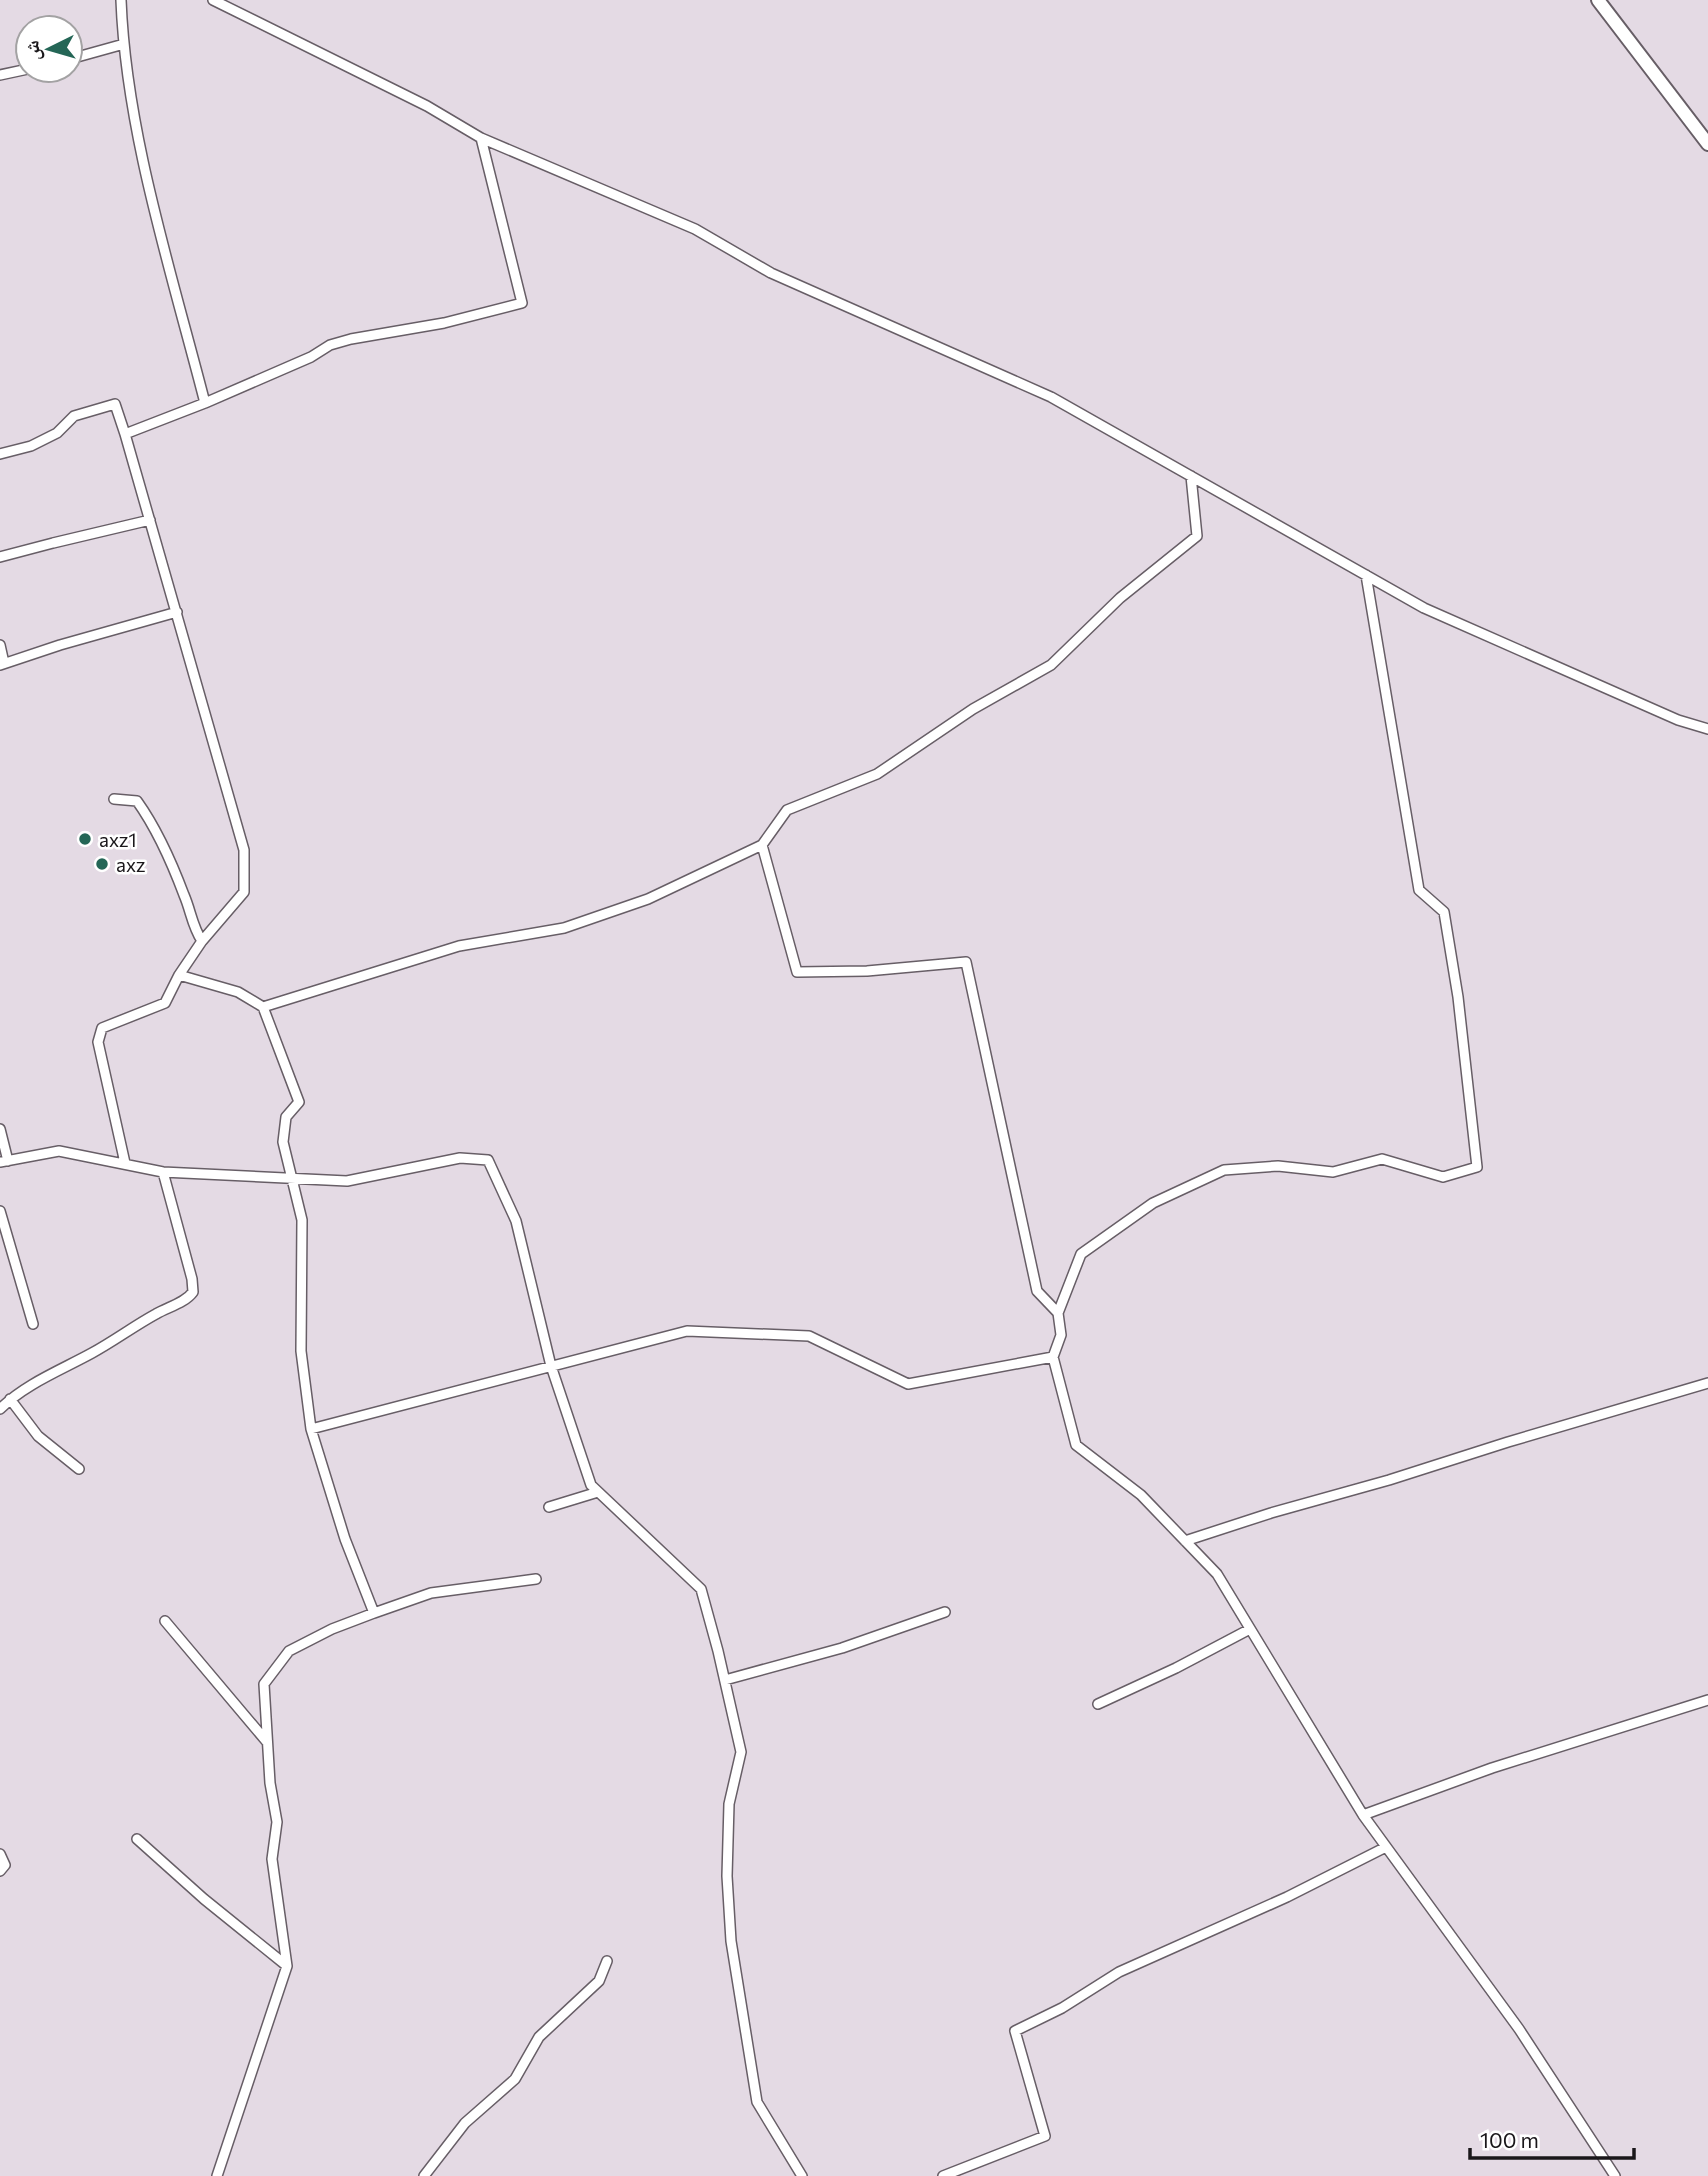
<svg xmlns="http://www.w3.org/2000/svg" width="1708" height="2176" viewBox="0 0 1708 2176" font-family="Commissioner,'Noto Naskh Arabic',sans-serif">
	<rect width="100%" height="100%" fill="#e4dae4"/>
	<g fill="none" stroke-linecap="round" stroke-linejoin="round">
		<defs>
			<path id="street" d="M 121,0 C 126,133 172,274 205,403
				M 213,0 L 427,106 L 481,138 L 695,229 L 771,273 L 1051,397 L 1424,608 L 1678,720 L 1708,729
				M 70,59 L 124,44
				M 0,75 L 28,69
				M 0,454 L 31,446 L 57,433 L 74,416 L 115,404 L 125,434
				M 0,557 L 53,543 L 150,520
				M 0,645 L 4,663
				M 0,665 L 60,645 L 177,612
				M 114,799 L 137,801 C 157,829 172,863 184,895 C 191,911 192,926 202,941
				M 762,845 L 797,972 L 867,971 L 966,962 L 1037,1291 L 1058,1313 L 1061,1335 L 1053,1357
				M 179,975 L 238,992 L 263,1007 L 299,1102 L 286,1117 L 283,1142 L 302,1220 L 301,1351 L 311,1429 L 345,1539 L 374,1613 L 332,1629 L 289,1651 L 264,1684 L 270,1783 L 277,1822 L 272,1859 L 287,1966 L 217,2176
				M 263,1007 L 459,946 L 564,928 L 648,899 L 762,845 L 787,810 L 877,774 L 973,709 L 1051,665 L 1120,598 L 1197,536 L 1191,476
				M 0,1129 L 8,1161
				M 0,1162 L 59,1151 L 163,1172 L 347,1181 L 460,1158 L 488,1160 L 516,1221 L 551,1366 L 591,1485 L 701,1589 L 718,1651 L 741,1752 L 729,1804 L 727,1876 L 731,1941 L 757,2102 L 802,2176
				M 125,1163 L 98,1042 L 102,1028 L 165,1003 L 179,975 L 202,941 L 244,892 L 244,850 L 125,434 L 205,403 L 311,357 L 330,345 L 351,339 L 444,323 L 522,303 L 481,138
				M 0,1211 L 33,1324
				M 1058,1313 L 1081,1254 L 1153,1203 L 1224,1170 L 1278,1166 L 1333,1172 L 1382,1159 L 1443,1177 L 1477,1167 L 1458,997 L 1444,912 L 1419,890 L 1366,575
				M 10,1399 L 38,1436 L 79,1469
				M 0,1409 C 25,1384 61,1370 92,1353 C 114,1341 134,1326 156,1314 C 168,1307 185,1303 193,1292 L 192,1279 L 163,1172
				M 311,1429 L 687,1331 L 809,1336 L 908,1384 L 1053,1357 L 1076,1445 L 1141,1495 L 1217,1574 L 1363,1815 L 1519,2029 L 1615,2176
				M 549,1507 L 598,1492
				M 1185,1541 L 1271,1513 L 1389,1480 L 1508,1442 L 1708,1383
				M 374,1613 L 431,1593 L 536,1579
				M 165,1621 L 267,1742
				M 725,1680 L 842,1648 L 945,1612
				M 1098,1704 L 1176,1668 L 1250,1629
				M 1363,1815 L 1492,1768 L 1708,1700
				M 137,1839 L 204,1899 L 287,1966
				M 0,1854 L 5,1865 L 0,1871
				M 424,2176 L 465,2123 L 515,2079 L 539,2037 L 599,1981 L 607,1961
				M 943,2176 L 1045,2136 L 1015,2031 L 1062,2008 L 1119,1972 L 1287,1897 L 1386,1847"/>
			<path id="secondary" d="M 1598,0 L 1708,144"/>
		</defs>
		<use href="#street" stroke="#675e66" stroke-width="12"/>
		<use href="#secondary" stroke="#675e66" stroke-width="16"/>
		<use href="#street" stroke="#fff" stroke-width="9"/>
		<use href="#secondary" stroke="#fff" stroke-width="12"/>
	</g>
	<g fill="#246656" stroke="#fff" stroke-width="2.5">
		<circle cx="85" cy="839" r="7"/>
		<circle cx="102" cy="864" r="7"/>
	</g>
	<g text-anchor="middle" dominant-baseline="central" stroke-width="5" stroke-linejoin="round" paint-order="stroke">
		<g font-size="19" fill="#1a171a" stroke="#fff" text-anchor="start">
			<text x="99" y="839">axz1</text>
			<text x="116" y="864">axz</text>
		</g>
	</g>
	<g transform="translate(49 49) rotate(265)"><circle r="33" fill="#ffffff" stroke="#a3a2a3" stroke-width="2"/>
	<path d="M0-5L12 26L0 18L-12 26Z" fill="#246656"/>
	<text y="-10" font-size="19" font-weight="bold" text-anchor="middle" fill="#1a171a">ش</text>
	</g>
	<path d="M1470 2148v10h164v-10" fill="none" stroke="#1a171a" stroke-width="3.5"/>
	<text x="1480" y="2148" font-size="21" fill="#1a171a" stroke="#ffffff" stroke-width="5" paint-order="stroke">100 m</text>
</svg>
